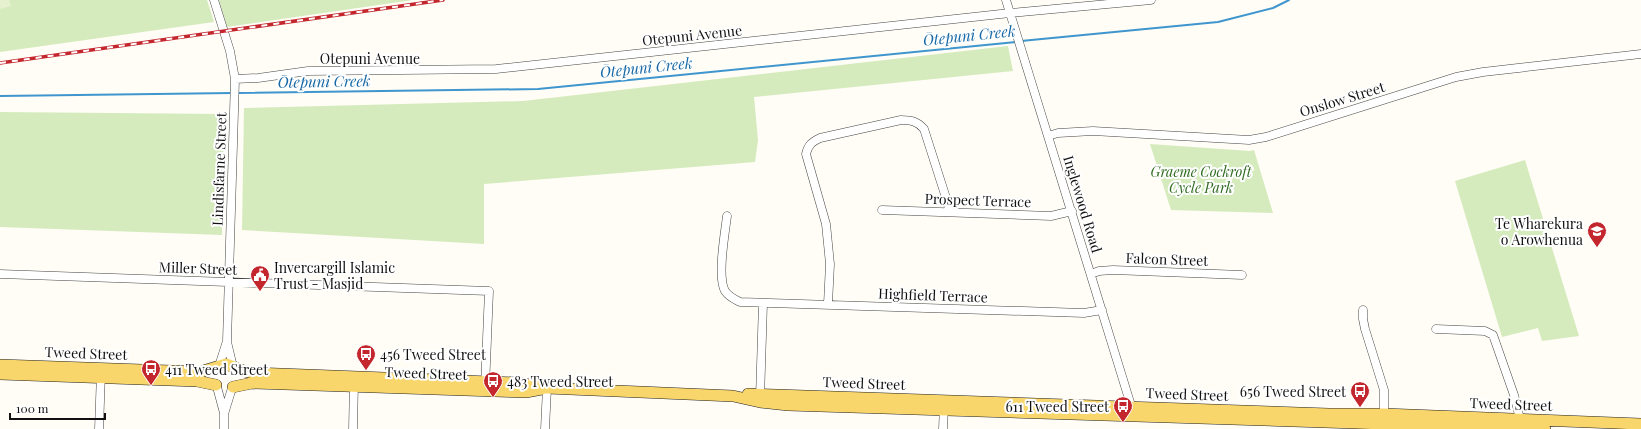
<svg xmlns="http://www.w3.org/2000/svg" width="1641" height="429" viewBox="0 0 1641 429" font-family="'Playfair Display',serif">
	<rect width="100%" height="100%" fill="#fffdf5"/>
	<path fill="#d5ebbd" d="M 0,0 L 207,0 L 214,22 L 0,52 Z
		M 219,0 L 413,0 L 227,27 Z
		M 1008,46 L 1013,71 L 754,97 L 758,140 L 755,162 L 484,184 L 484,244 L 242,230 L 244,108 L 523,101 Z
		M 0,112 L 224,114 L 222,235 L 0,227 Z
		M 1150,144 L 1250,151 L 1254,150 L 1273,213 L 1171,210 Z
		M 1525,160 L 1579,336 L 1542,341 L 1538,328 L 1502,337 L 1455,181 Z"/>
	<path fill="#e6f2cf" d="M 0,0 L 9,0 L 11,6 L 0,9 Z"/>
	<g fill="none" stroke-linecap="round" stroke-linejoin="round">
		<path stroke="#3f96cf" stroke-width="2" d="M 1021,41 L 1218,22 L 1273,8 L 1289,0
			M 237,93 L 538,89 L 1016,42
			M 0,96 L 233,93"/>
		<defs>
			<path id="minor" d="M 214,0 L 230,51 L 235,79 L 227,341 L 219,366
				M 1006,0 L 1133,412
				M 235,79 L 258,78 L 308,71 L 496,69 L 1010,13 L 1151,0
				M 1048,136 L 1058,133 L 1093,131 L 1249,140 L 1266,137 L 1456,77 L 1483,72 L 1641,54
				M 882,210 L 1051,216 L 1072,211
				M 727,216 C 725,233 717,277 725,291 C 729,297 734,299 740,302 L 1084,313 L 1102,310
				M 0,274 L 489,291 L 485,387
				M 1091,274 L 1099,271 L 1113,270 L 1242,275
				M 828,304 L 830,264 L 826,224 L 806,154 C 808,145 812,142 820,138 L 901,120 C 911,120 917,121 924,129 L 948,204 L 949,212
				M 1363,310 L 1363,319 L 1365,329 L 1384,390 L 1384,418
				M 1436,329 L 1485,331 L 1493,335 L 1514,395 L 1520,419
				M 227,342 L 233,367
				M 217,387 L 224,413
				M 760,398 L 763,303
				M 99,429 L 101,373
				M 224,429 L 224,414 L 232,388
				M 353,429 L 354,382
				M 545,429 L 547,388
				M 943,429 L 944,406"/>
			<path id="major" d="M 0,365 L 200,372 L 226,364 L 244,371 L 253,373 L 518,383 L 547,388 L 733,396 L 760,402 L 788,405 L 1545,429
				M 0,374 L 197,381 L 216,385
				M 233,387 L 252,383 L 526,392 L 542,389
				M 748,394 L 1329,414 L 1384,414 L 1641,424"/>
		</defs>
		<use href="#minor" stroke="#444" stroke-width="9"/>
		<use href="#major" stroke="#222" stroke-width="12"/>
		<use href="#minor" stroke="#fff" stroke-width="8"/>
		<use href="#major" stroke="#f9d66b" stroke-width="11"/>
		<defs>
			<path id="rail" d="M 0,63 L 443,0"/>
		</defs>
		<use href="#rail" stroke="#c4262e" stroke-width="3.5"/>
		<use href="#rail" stroke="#fff" stroke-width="2" stroke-dasharray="6" stroke-linecap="butt"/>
	</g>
	<defs>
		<symbol id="school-pin" viewBox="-11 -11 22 30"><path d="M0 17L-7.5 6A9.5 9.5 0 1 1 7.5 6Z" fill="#c4262e" stroke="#fff"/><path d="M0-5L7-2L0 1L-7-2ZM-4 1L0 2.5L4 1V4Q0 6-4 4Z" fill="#fff"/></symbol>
		<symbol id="civic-pin" viewBox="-11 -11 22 30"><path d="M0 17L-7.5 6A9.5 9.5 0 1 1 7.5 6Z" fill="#c4262e" stroke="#fff"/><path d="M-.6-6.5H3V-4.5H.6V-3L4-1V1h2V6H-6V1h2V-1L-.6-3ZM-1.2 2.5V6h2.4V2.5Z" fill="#fff"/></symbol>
		<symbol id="bus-pin" viewBox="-11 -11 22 30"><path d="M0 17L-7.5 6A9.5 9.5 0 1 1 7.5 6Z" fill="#c4262e" stroke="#fff"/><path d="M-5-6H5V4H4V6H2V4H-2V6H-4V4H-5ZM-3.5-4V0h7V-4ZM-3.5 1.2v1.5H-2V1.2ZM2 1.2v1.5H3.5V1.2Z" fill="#fff"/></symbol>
	</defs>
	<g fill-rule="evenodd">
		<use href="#school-pin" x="1586" y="220" width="22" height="30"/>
		<use href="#civic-pin" x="249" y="264" width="22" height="30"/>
		<use href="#bus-pin" x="355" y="343" width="22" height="30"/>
		<use href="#bus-pin" x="140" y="358" width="22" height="30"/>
		<use href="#bus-pin" x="482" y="370" width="22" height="30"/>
		<use href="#bus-pin" x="1349" y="380" width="22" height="30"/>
		<use href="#bus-pin" x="1112" y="395" width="22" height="30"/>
	</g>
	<g text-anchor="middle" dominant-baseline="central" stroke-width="4" stroke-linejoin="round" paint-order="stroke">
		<g font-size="14" fill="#111" stroke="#fff">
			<text transform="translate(692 35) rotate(-6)">Otepuni Avenue</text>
			<text x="370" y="58">Otepuni Avenue</text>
			<text transform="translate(1342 99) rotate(-17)">Onslow Street</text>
			<text transform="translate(219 169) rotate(-88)">Lindisfarne Street</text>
			<text transform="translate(978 200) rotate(2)">Prospect Terrace</text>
			<text transform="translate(1083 204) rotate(73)">Inglewood Road</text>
			<text transform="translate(1167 259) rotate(2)">Falcon Street</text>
			<text transform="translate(198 268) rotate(2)">Miller Street</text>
			<text transform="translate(933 295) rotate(2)">Highfield Terrace</text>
			<text transform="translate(86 353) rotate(2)">Tweed Street</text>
			<text transform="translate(426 373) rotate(2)">Tweed Street</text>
			<text transform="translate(864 383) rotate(2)">Tweed Street</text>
			<text transform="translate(1187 394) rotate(2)">Tweed Street</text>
			<text transform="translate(1511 404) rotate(2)">Tweed Street</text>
		</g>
		<g font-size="14" font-style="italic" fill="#2f6b1f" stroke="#fff">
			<text x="1201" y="171">Graeme Cockroft<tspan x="1201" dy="16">Cycle Park</tspan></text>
		</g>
		<g font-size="14" fill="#111" stroke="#fff" text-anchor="start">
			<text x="1583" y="223" text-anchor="end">Te Wharekura<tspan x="1583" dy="16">o Arowhenua</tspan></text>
			<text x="274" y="267">Invercargill Islamic<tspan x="274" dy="16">Trust - Masjid</tspan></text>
			<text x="380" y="354">456 Tweed Street</text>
			<text x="165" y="369">411 Tweed Street</text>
			<text x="507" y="381">483 Tweed Street</text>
			<text x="1346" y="391" text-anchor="end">656 Tweed Street</text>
			<text x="1109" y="406" text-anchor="end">611 Tweed Street</text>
		</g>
		<g font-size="15" font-style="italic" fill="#1768a6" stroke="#fff">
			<text transform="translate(969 35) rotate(-6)">Ōtepuni Creek</text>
			<text transform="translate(646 67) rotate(-6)">Ōtepuni Creek</text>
			<text transform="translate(324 81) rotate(-1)">Ōtepuni Creek</text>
		</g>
	</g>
	<path d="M10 413v6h95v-6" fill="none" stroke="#111111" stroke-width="2"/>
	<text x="16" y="413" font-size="12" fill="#111111" stroke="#ffffff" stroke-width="3" paint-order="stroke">100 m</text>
</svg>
